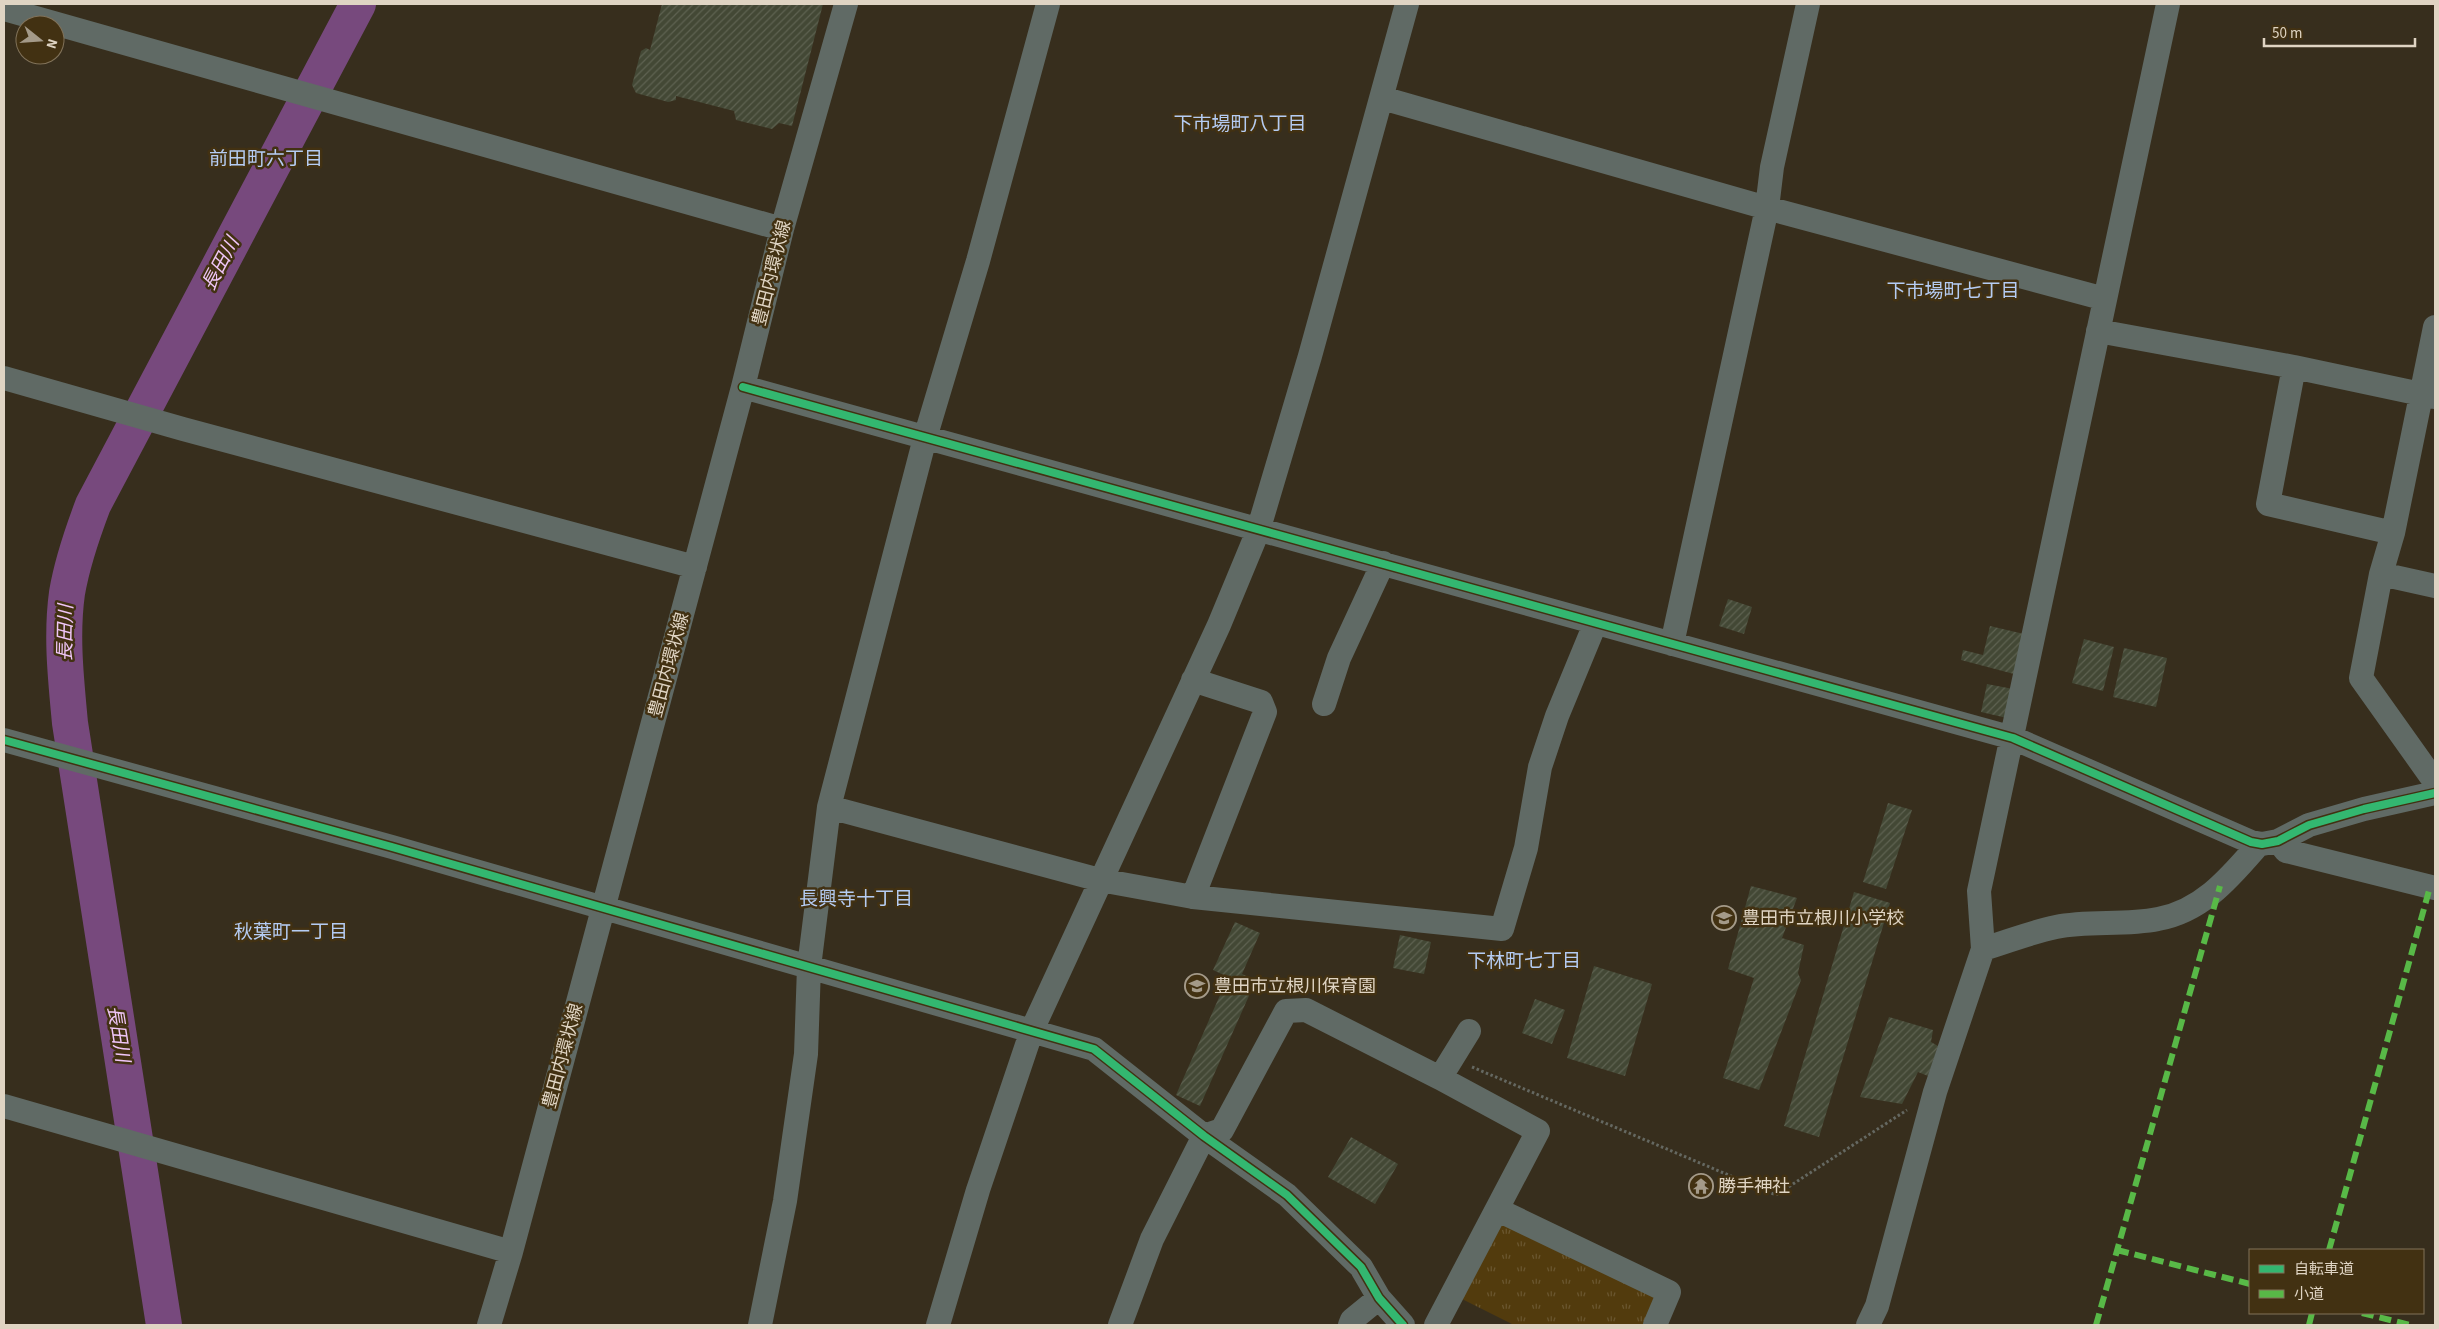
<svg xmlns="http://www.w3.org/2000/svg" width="2439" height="1329" viewBox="0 0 2439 1329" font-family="'Source Sans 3','Noto Sans JP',sans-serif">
	<defs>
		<pattern id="grass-tufts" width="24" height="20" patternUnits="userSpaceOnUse" patternTransform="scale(1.25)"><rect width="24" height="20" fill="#523b0d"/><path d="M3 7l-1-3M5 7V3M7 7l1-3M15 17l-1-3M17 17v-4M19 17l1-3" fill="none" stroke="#6a562f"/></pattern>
		<pattern id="building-hatch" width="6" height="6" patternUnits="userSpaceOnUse" patternTransform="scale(1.25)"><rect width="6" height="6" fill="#434835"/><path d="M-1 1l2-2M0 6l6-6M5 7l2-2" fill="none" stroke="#5e6251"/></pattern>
	</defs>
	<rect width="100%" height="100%" fill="#372e1d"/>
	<path fill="url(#grass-tufts)" d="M 1506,1222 L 1654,1293 L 1656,1303 L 1646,1325 L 1514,1325 L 1460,1298 L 1497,1225 Z"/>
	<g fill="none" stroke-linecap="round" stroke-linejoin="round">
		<path stroke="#77497d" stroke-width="36" d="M 164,1325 L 70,723 C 66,680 61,636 67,593 C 72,563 82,534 93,505 L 358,4"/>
	</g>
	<path fill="url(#building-hatch)" d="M 662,4 L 823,4 L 792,126 L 779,123 L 772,129 L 736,120 L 734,111 L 676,96 L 676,100 L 668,102 L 636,93 L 632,85 L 641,51 L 646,48 L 650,50 Z
		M 1728,599 L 1752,607 L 1744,634 L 1719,626 Z
		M 1990,626 L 2024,634 L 2014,674 L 1961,660 L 1963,650 L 1983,655 Z
		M 2084,639 L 2114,647 L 2103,691 L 2072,683 Z
		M 2124,648 L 2167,658 L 2156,707 L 2113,697 Z
		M 1987,684 L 2013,689 L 2007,718 L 1981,712 Z
		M 1888,803 L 1912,810 L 1886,889 L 1863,882 Z
		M 1751,886 L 1797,898 L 1782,938 L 1804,945 L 1798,973 L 1801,980 L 1759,1090 L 1723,1078 L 1754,978 L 1728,969 Z
		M 1854,892 L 1890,903 L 1819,1137 L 1784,1126 Z
		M 1235,922 L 1260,933 L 1242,974 L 1256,980 L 1200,1106 L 1176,1095 L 1228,977 L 1213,970 Z
		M 1400,935 L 1431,942 L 1424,974 L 1393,968 Z
		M 1594,966 L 1652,984 L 1625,1076 L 1567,1058 Z
		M 1535,999 L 1565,1010 L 1552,1044 L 1522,1033 Z
		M 1889,1017 L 1933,1030 L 1931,1042 L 1938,1046 L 1928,1076 L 1918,1072 L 1902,1104 L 1860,1097 Z
		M 1351,1137 L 1398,1164 L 1375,1204 L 1328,1177 Z"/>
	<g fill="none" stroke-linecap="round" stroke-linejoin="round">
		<path stroke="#656861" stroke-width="3" stroke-dasharray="2.5 2.5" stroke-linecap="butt" d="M 1472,1067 L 1776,1195 L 1907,1110"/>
		<path stroke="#606a65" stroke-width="24" d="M 4,9 L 782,229
			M 1382,98 L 1767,208 L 2105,299
			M 2435,327 L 2393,533 L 2381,574 L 2361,678 L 2435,782
			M 2098,331 L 2294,367 L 2435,397
			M 2294,367 L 2268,504 L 2393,533
			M 4,378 L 183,429 L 695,567
			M 743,387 L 2013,738 L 2251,842 L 2262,844 L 2278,841 L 2309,825 L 2364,809 L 2435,793
			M 2381,574 L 2435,586
			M 1672,644 L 1767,208 L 1772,167 L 1808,4
			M 1324,704 L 1339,658 L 1383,563
			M 4,740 L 392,847 L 1094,1049 L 1204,1136 L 1287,1195 L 1361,1267 L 1379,1298 L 1403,1325
			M 829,807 L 1100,880 L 1193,897 L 1502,929 L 1526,848 L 1540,767 L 1557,716 L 1595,624
			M 2278,841 L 2286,851 L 2435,888
			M 1193,897 L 1265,712 L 1261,702 L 1193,680
			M 1983,949 C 2007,942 2031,932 2056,927 C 2089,920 2124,926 2158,919 C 2203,911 2231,876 2259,844
			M 1440,1078 L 1469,1031
			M 4,1106 L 511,1252
			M 1498,1210 L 1669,1292 L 1655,1325
			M 489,1325 L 511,1252 L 743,387 L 782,229 L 846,4
			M 760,1325 L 785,1201 L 806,1054 L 809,967 L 829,807 L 925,438 L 978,261 L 1048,4
			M 938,1325 L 978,1190 L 1032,1030 L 1219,625 L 1258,531 L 1310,356 L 1407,4
			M 1120,1325 L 1152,1239 L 1204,1136 L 1222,1130 L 1286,1011 L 1306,1010 L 1440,1078 L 1538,1131 L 1436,1325
			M 1350,1325 L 1352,1320 L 1379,1298
			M 1868,1325 L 1877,1306 L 1935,1092 L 1983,949 L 1979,891 L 2168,4"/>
		<path stroke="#58b947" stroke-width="6" stroke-dasharray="12 6" stroke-linecap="butt" d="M 2117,1250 L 2250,1284
			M 2329,1250 L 2430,887
			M 2362,1313 L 2410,1325
			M 2096,1325 L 2220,886
			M 2309,1325 L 2312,1313"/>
		<defs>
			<path id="cycleway" d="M 743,387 L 2013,738 L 2251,842 L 2262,844 L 2278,841 L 2309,825 L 2364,809 L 2435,793
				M 4,740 L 392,847 L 1094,1049 L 1204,1136 L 1287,1195 L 1361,1267 L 1379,1298 L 1403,1325"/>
		</defs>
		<use href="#cycleway" stroke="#423112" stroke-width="11"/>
		<use href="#cycleway" stroke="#33b770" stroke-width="8"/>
	</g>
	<defs>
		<symbol id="school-ring" viewBox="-11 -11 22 22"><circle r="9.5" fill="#423112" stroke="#a49a89" stroke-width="1.5"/><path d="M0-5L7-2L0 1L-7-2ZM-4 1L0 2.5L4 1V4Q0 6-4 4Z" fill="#a49a89"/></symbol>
		<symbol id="temple-ring" viewBox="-11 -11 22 22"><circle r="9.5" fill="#423112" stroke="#a49a89" stroke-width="1.5"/><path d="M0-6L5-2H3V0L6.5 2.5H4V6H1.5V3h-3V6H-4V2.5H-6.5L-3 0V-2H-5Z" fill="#a49a89"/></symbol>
	</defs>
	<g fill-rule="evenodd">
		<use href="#school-ring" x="1710" y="904" width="28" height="28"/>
		<use href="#school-ring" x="1183" y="972" width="28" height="28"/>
		<use href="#temple-ring" x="1687" y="1172" width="28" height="28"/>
	</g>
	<g text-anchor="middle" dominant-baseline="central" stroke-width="5" stroke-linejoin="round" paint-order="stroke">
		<g font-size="18" fill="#dfd4c3" stroke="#423112">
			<text transform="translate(772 273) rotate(-76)">豊田内環状線</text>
			<text transform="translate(669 665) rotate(-75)">豊田内環状線</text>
			<text transform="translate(563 1056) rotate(-75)">豊田内環状線</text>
		</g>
		<g font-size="18" fill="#dfd4c3" stroke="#423112" text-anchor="start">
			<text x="1742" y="918">豊田市立根川小学校</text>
			<text x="1214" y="986">豊田市立根川保育園</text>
			<text x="1718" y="1186">勝手神社</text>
		</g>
		<g font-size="19" fill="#b5ccf3" stroke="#423112">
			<text x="1240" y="124">下市場町八丁目</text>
			<text x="266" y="159">前田町六丁目</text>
			<text x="1953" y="291">下市場町七丁目</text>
			<text x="856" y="899">長興寺十丁目</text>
			<text x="291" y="932">秋葉町一丁目</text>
			<text x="1524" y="961">下林町七丁目</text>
		</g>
		<g font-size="19" font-style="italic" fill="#f0c6f8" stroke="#423112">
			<text transform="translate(221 264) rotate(-62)">長田川</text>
			<text transform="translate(66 633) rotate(-89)">長田川</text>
			<text transform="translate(118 1034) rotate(81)">長田川</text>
		</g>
	</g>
	<rect width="2439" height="1329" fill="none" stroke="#dfd4c3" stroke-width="10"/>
	<rect x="2249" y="1249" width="175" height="65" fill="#423112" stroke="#817259"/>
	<rect x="2259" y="1265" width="25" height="8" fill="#33b770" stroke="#817259"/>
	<text x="2294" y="1274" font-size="15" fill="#dfd4c3">自転車道</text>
	<rect x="2259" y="1290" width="25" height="8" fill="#58b947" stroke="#817259"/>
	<text x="2294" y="1299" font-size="15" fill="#dfd4c3">小道</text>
	<g transform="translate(40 40) rotate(107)"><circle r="24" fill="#423112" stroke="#817259"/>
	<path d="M0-4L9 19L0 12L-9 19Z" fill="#a49a89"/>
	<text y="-8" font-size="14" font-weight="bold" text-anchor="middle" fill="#dfd4c3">N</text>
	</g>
	<path d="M2264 38v8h151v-8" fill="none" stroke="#dfd4c3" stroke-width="2.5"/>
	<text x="2272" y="38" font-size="15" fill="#dfd4c3" stroke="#423112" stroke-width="4" paint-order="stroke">50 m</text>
</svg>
